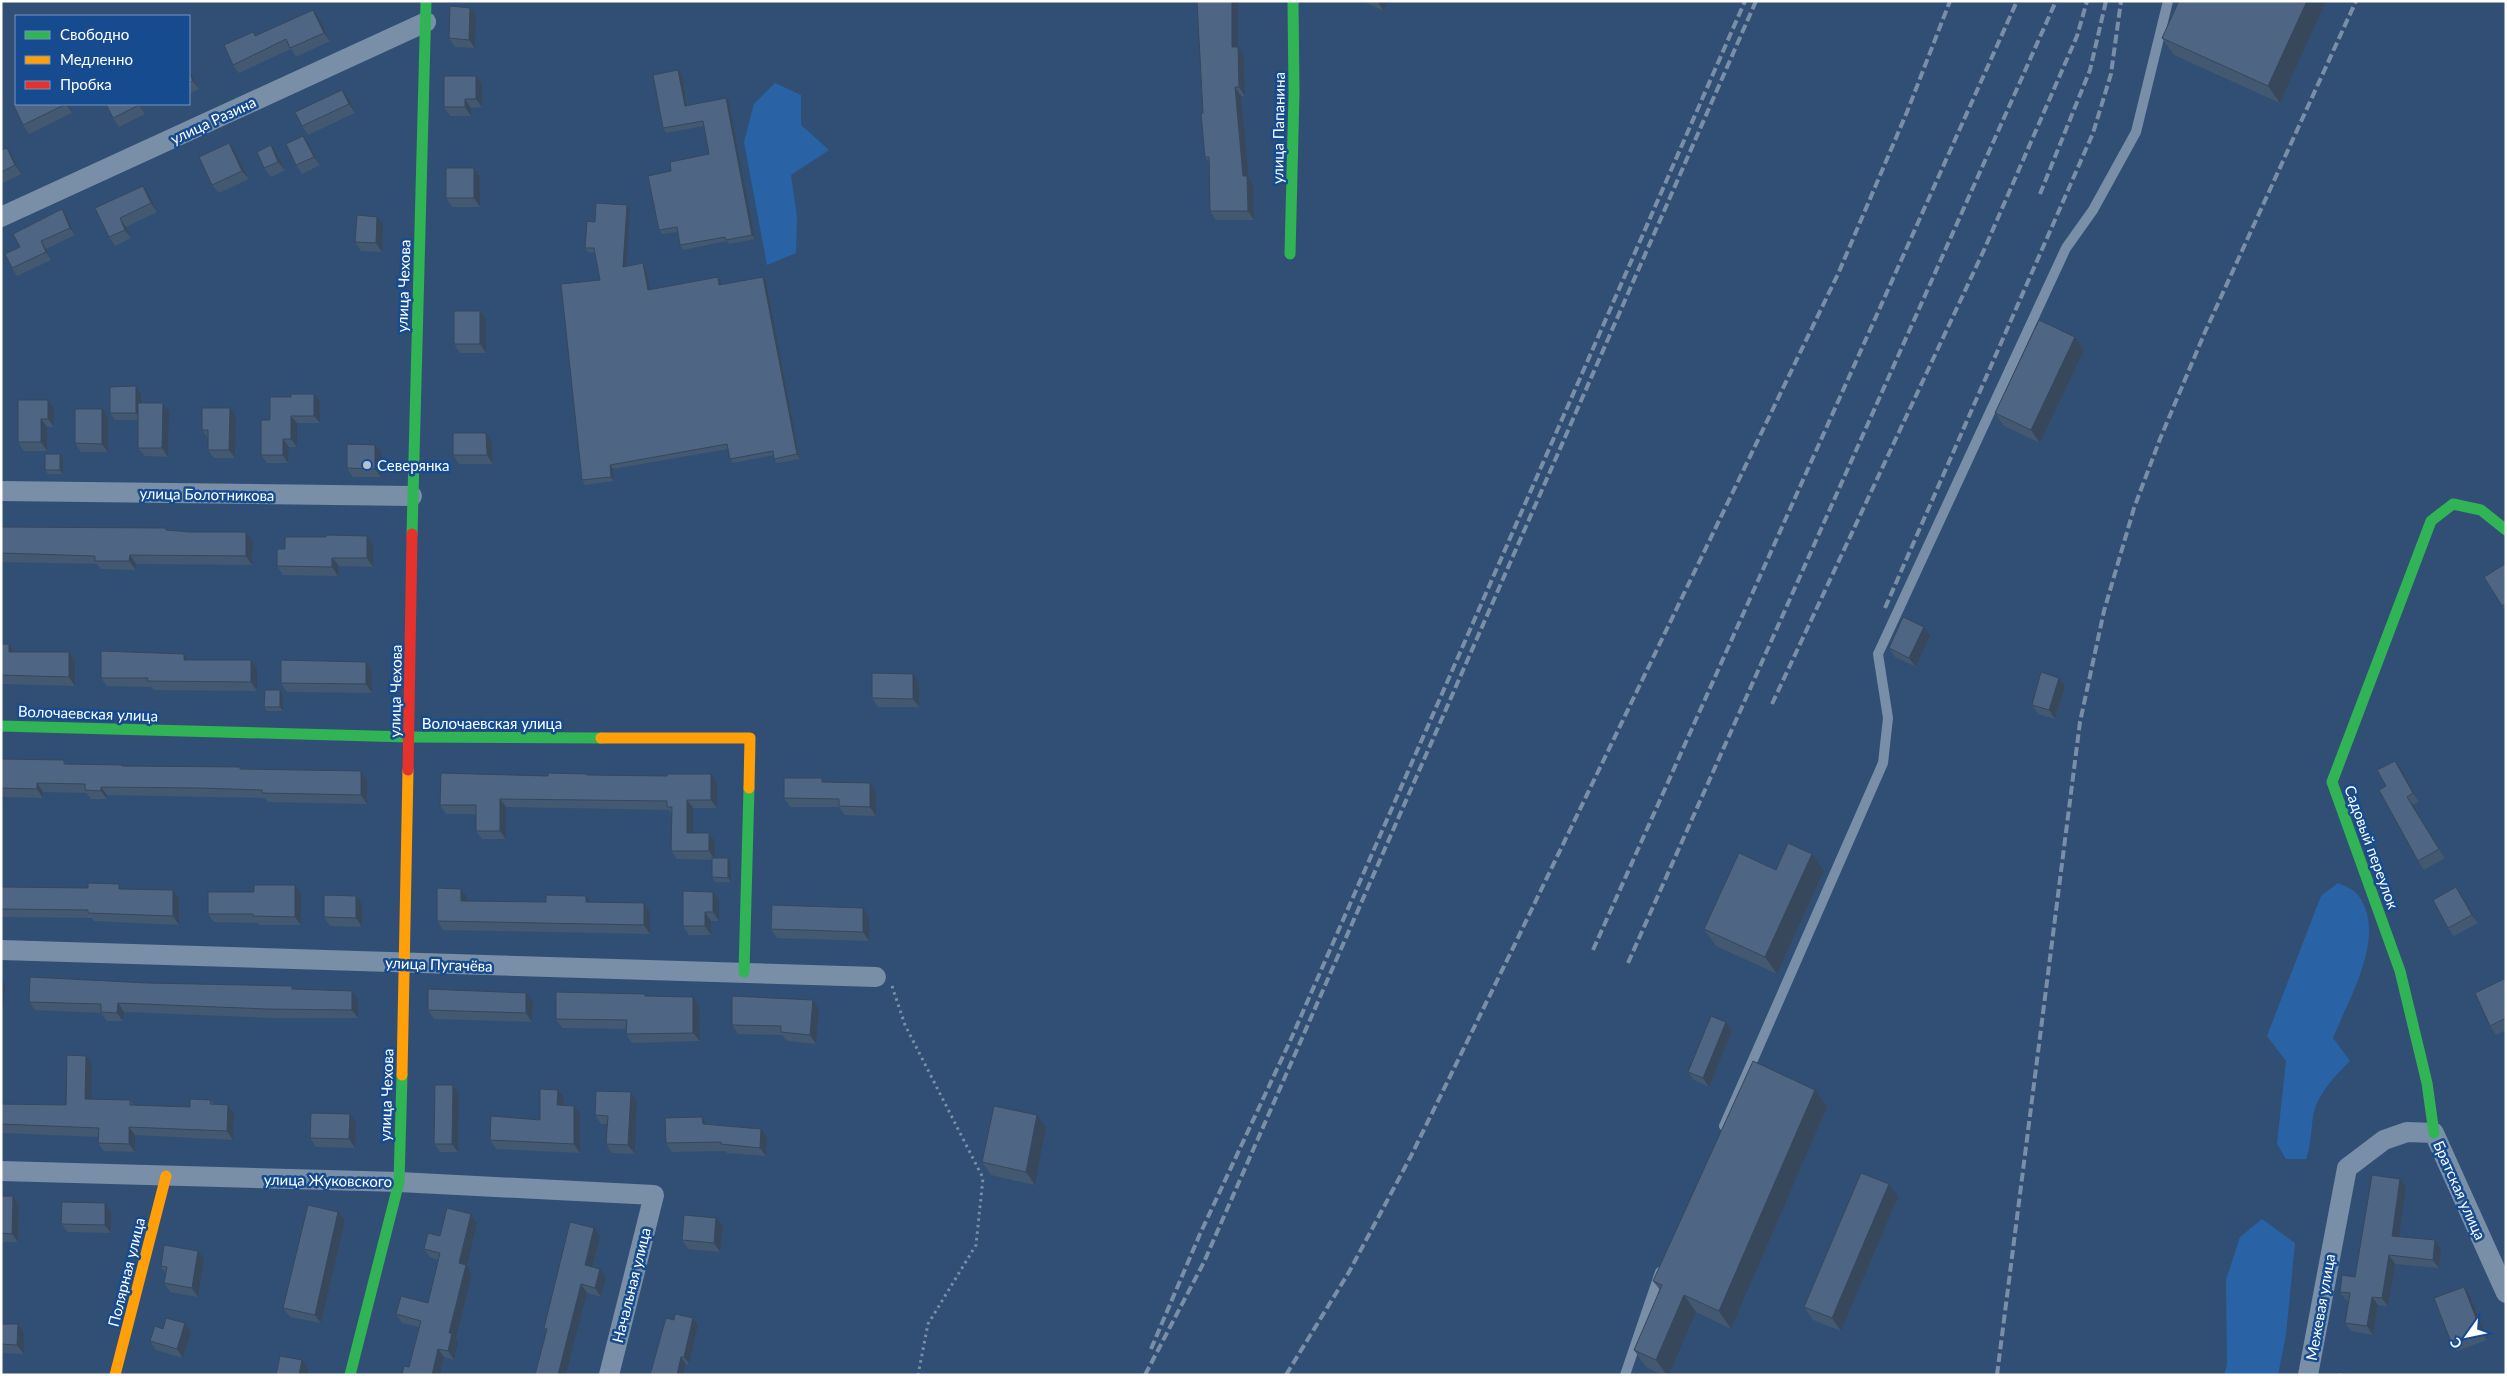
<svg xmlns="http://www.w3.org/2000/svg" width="2507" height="1376" viewBox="0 0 2507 1376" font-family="Lato,sans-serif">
	<rect width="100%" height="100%" fill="#314f74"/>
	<path fill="#2963a6" d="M 775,83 L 801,95 L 801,125 L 829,150 L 791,175 L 797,217 L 796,253 L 767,265 L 744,142 L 754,104 Z
		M 2338,883 C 2344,886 2354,889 2358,895 C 2388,935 2349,998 2333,1038 L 2350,1061 C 2335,1076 2317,1094 2313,1116 C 2311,1131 2311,1144 2306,1159 L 2286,1159 L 2277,1144 L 2286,1061 L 2267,1036 L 2321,896 Z
		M 2262,1219 L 2295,1243 L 2286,1334 L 2278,1375 L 2224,1375 L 2227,1365 L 2226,1280 L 2240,1237 Z"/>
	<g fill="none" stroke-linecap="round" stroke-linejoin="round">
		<path stroke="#788fa7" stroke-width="3" stroke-dasharray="2.5 4" stroke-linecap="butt" d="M 892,986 L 905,1025 L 983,1178 L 976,1245 L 928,1324 L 918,1375"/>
		<path stroke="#788fa7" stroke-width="10" d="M 1724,1126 L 1883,763 L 1888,718 L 1878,654 L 2066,248 L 2093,210 L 2136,132 L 2168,1
			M 1625,1375 L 1660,1272"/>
		<path stroke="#788fa7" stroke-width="20" d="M 1,217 L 426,22
			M 1,491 L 412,496
			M 1,950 L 876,977
			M 1,1171 L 399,1182 L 654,1195 L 609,1375
			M 2308,1375 L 2347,1168 L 2384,1140 L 2407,1132 L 2434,1133 L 2506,1293"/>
		<path stroke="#30b455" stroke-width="11" d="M 1290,254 L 1294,93 L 1293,1
			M 412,534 L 426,1
			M 1,726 L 409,737 L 601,738
			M 744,972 L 749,788
			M 2434,1133 L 2427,1083 L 2400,971 L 2332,782 L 2431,521 L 2453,504 L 2481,510 L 2506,530
			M 350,1375 L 399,1182 L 402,1075"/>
		<path stroke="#ff9f0a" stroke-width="11" d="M 601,738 L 750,738 L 749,788
			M 402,1075 L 408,770
			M 115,1375 L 166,1176"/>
		<path stroke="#e5322d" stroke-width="11" d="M 408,770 L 412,534"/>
		<path stroke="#7a8fa7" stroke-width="4" stroke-dasharray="9 4" stroke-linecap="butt" d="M 2040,194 L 2090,70 L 2106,1
			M 1885,608 L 2093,133 L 2111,74 L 2121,1
			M 1772,704 L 1984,250 L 2077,36 L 2087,1
			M 1593,950 L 2017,1
			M 1628,963 L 2056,1
			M 1151,1349 L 1200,1234 L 1291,1039 L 1745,1
			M 1145,1375 L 1204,1262 L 1756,1
			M 1286,1375 L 1349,1272 L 1411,1156 L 1514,946 L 1838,274 L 1907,112 L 1950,1
			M 1997,1375 L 2080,722 L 2104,611 L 2134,508 L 2160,439 L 2205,332 L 2356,1"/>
	</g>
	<path fill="#435871" d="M 1197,1 L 1238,1 L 1238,48 L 1244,56 L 1245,96 L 1241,96 L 1249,178 L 1253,184 L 1254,220 L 1216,220 L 1210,211 L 1209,163 L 1205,157 Z
		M 1362,1 L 1388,1 L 1384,11 Z
		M 2179,1 L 2326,1 L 2280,103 L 2174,55 L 2162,38 Z
		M 470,8 L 476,16 L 475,48 L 455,47 L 449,38 Z
		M 319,18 L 330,41 L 296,57 L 291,49 L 239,73 L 233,65 Z
		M 189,70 L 192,75 L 199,89 L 189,94 Z
		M 682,74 L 688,106 L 729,102 L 755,239 L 729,244 L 727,241 L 683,250 L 680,245 L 678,232 L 662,234 L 659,230 L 671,171 L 709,154 L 704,126 L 666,133 L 663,128 Z
		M 476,76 L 482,85 L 482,107 L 471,108 L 471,116 L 450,116 L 444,107 Z
		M 342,90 L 349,99 L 355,113 L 308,135 L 302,126 Z
		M 17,104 L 68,104 L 72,113 L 29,134 L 23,125 Z
		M 140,104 L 145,114 L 119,127 L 113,118 Z
		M 229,143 L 235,151 L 249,179 L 219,193 L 212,185 Z
		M 309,144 L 320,165 L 302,174 L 296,165 Z
		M 1,150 L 13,157 L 21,174 L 1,184 Z
		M 277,154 L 285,170 L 271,177 L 264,168 Z
		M 474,168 L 480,177 L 480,207 L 452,207 L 446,198 Z
		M 149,194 L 157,212 L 126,227 L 131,238 L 115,246 L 109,237 L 95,208 Z
		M 62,209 L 67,217 L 75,235 L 46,249 L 51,260 L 17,276 L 12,268 L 20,247 Z
		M 630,210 L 626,266 L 643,263 L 646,268 L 650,290 L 721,281 L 721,285 L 766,281 L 800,459 L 777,463 L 774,459 L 774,455 L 733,463 L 730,459 L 728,449 L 613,469 L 614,481 L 585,485 L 582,480 L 600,280 L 595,253 L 588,252 L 585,248 L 595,222 Z
		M 383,225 L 382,252 L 361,251 L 355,242 Z
		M 486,319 L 486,353 L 460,353 L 454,344 Z
		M 2075,337 L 2084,350 L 2040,443 L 2004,426 L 1995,413 Z
		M 136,386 L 141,394 L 141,403 L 169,412 L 168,457 L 145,456 L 138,448 L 138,420 L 115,420 L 110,413 Z
		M 314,394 L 320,402 L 320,423 L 297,423 L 297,447 L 289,447 L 288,463 L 267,463 L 261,455 L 270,420 L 291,397 Z
		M 18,400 L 54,409 L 54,427 L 47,427 L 47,451 L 24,451 L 18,442 Z
		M 102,409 L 108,418 L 108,452 L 81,452 L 75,443 Z
		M 236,417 L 235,458 L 214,458 L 208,450 L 208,438 L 202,430 Z
		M 492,442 L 493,464 L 459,464 L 453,455 Z
		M 375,445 L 382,453 L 381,477 L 353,477 L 347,468 Z
		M 60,454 L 63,459 L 63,474 L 48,474 L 45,470 Z
		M 1,527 L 168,530 L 190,532 L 246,532 L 253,541 L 252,565 L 136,564 L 136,570 L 101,569 L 97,564 L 1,562 Z
		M 367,536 L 373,545 L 373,567 L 339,566 L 338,576 L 283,575 L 277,566 L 285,549 L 326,537 Z
		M 2506,566 L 2506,611 L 2502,606 Z
		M 1930,636 L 1916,667 L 1895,657 L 1889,648 Z
		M 1,644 L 9,644 L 14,652 L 69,652 L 75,661 L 75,686 L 1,684 Z
		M 184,654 L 188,660 L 257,669 L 257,691 L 154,690 L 151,687 L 107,686 L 101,678 Z
		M 366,662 L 372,670 L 372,693 L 287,692 L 281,683 Z
		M 919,683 L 919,707 L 878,707 L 872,698 Z
		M 2065,687 L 2055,719 L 2038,714 L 2032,705 Z
		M 280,690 L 283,694 L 283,711 L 267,711 L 264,707 Z
		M 1,759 L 64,760 L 67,764 L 122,765 L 123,766 L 361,771 L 367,780 L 367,804 L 268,802 L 265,798 L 205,797 L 107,795 L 107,799 L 91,799 L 86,793 L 43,792 L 43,798 L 3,797 L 3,802 L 1,802 Z
		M 2401,769 L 2419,802 L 2413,805 L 2445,858 L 2424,870 L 2418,861 L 2386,786 Z
		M 587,774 L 588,775 L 717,783 L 717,808 L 693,808 L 693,833 L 715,842 L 715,858 L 731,863 L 731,882 L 715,882 L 712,877 L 712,860 L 677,859 L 671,851 L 672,814 L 669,810 L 506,807 L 506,839 L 482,839 L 476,831 L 476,814 L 446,814 L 440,805 L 548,776 Z
		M 824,782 L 870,783 L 876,791 L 876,816 L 845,815 L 839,807 L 790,807 L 784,798 Z
		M 1812,854 L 1824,871 L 1777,974 L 1716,946 L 1704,929 L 1776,870 Z
		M 1,887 L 173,890 L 179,898 L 179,925 L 94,921 L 92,918 L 1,917 Z
		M 2456,887 L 2462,896 L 2478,923 L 2454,936 L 2448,928 Z
		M 461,889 L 467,897 L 467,901 L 644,903 L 650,912 L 650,934 L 443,930 L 437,921 Z
		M 713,892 L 719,900 L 719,921 L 711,921 L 711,935 L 689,935 L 683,926 Z
		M 301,894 L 301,925 L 259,925 L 258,923 L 214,922 L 208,914 Z
		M 356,896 L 362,904 L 362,927 L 330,926 L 324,917 Z
		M 869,917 L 869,941 L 777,938 L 771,929 Z
		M 2506,981 L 2506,1030 L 2496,1035 L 2490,1026 Z
		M 147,983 L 352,991 L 358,999 L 358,1018 L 273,1018 L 124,1012 L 123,1021 L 107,1021 L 101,1013 L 35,1010 L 29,1002 Z
		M 646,996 L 699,1005 L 700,1041 L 632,1043 L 626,1034 L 626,1029 L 562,1028 L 556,1019 Z
		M 813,1000 L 819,1009 L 816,1044 L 787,1041 L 782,1035 L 738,1034 L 732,1025 Z
		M 533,1001 L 532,1022 L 434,1019 L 428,1010 Z
		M 1726,1022 L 1732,1031 L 1709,1087 L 1694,1080 L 1688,1072 Z
		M 86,1056 L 92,1064 L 91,1099 L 130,1100 L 134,1105 L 190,1107 L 211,1100 L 214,1104 L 228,1105 L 234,1114 L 233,1140 L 135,1135 L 135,1152 L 104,1151 L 98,1143 L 99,1137 L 1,1133 L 1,1104 L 66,1105 Z
		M 453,1085 L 459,1094 L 458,1152 L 440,1152 L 434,1144 Z
		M 631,1092 L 637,1101 L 635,1154 L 612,1153 L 606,1144 L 607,1124 L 601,1124 L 595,1115 Z
		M 564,1098 L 564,1105 L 574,1106 L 580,1114 L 580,1153 L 496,1149 L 490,1140 L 540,1120 Z
		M 1827,1107 L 1731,1329 L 1696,1312 L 1669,1375 L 1663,1375 L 1646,1367 L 1634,1350 L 1660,1290 L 1653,1281 Z
		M 702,1117 L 708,1124 L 761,1129 L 767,1137 L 766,1156 L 727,1153 L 725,1151 L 672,1152 L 666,1143 Z
		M 356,1123 L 355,1148 L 316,1147 L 310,1138 Z
		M 1046,1128 L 1035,1185 L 991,1175 L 982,1162 Z
		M 2400,1179 L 2406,1187 L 2399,1237 L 2441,1249 L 2439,1268 L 2395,1264 L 2388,1307 L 2378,1305 L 2373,1335 L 2351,1331 L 2345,1323 L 2349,1301 L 2346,1300 L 2340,1292 L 2355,1277 Z
		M 1,1196 L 13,1196 L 19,1205 L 18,1242 L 1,1242 Z
		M 1898,1197 L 1841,1331 L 1813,1320 L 1804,1307 Z
		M 111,1212 L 111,1233 L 68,1232 L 61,1224 Z
		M 338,1212 L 345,1221 L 321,1323 L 290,1317 L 283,1308 Z
		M 471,1214 L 477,1223 L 467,1266 L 472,1274 L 456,1339 L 458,1342 L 454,1360 L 444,1357 L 440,1375 L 402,1375 L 409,1367 L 419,1327 L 402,1323 L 396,1314 L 428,1303 L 438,1260 L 430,1257 L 424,1249 L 440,1236 Z
		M 723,1226 L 720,1252 L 688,1249 L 682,1240 Z
		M 600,1237 L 593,1267 L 606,1278 L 601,1297 L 587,1293 L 566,1375 L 535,1375 L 546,1332 L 544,1328 Z
		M 204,1259 L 198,1297 L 170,1292 L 164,1283 L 166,1274 L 161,1266 Z
		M 2464,1287 L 2470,1295 L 2487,1340 L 2457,1351 L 2451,1342 Z
		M 693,1318 L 698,1325 L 689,1364 L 686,1364 L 683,1375 L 674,1320 Z
		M 185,1323 L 191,1332 L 183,1358 L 156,1350 L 150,1341 L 163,1329 Z
		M 1,1324 L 18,1324 L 24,1333 L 24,1354 L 1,1353 Z"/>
	<path fill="#37475c" d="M 1232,1 L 1238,1 L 1238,48 L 1244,56 L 1245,96 L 1239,87 L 1232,47 Z
		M 1377,1 L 1388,1 L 1384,11 Z
		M 2307,1 L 2326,1 L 2280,103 L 2268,86 Z
		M 470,8 L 476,16 L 475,48 L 469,40 Z
		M 313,10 L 319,18 L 330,41 L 324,33 Z
		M 189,70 L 192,75 L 199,89 L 193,81 L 189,72 Z
		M 678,70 L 682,74 L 688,110 L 685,106 Z
		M 476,76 L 482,85 L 482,107 L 476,99 Z
		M 1235,87 L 1241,96 L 1249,178 L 1253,184 L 1254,220 L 1248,211 L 1243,176 Z
		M 342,90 L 349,99 L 355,113 L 349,104 Z
		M 726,98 L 729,102 L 755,239 L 752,235 Z
		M 465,99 L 471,108 L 471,116 L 465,107 Z
		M 66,104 L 68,104 L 72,113 Z
		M 139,104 L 140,104 L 145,114 L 139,105 Z
		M 303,136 L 309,144 L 320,165 L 314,157 Z
		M 229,143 L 235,151 L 249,179 L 242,171 Z
		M 271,145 L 277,154 L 285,170 L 278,162 Z
		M 7,148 L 13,157 L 21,174 L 15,165 Z
		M 474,168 L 480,177 L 480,207 L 474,198 Z
		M 143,186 L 149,194 L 157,212 L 151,203 Z
		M 627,205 L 630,210 L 626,271 L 623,267 Z
		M 62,209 L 67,217 L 75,235 L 70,228 Z
		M 377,217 L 383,225 L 382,252 L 376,243 Z
		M 120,218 L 126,227 L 131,238 L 125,230 Z
		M 41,241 L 46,249 L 51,260 L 46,252 Z
		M 643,263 L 646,268 L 651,295 L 648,290 Z
		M 718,277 L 721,281 L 722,290 L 719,285 Z
		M 763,277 L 766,281 L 800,459 L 797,454 Z
		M 480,311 L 486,319 L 486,353 L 480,344 Z
		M 2075,337 L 2084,350 L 2040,443 L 2031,430 Z
		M 136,386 L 141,394 L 141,420 L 136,413 Z
		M 314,394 L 320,402 L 320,423 L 314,416 Z
		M 48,400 L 54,409 L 54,427 L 48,419 Z
		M 163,403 L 169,412 L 168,457 L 162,448 Z
		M 230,408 L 236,417 L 235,458 L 229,450 Z
		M 102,409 L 108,418 L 108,452 L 102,444 Z
		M 291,416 L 297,423 L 297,447 L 291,439 Z
		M 41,419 L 47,427 L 47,451 L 41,442 Z
		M 486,433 L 492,442 L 493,464 L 487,455 Z
		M 283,439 L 289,447 L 288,463 L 283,455 Z
		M 375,445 L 382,453 L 381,477 L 375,469 Z
		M 60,454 L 63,459 L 63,474 L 60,470 Z
		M 610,465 L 613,469 L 614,481 L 611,477 Z
		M 246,532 L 253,541 L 252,565 L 246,556 Z
		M 367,536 L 373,545 L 373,567 L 367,558 Z
		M 130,555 L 136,564 L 136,570 L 129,561 Z
		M 332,558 L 339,566 L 338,576 L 332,567 Z
		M 1924,627 L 1930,636 L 1916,667 L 1909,658 Z
		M 9,644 L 15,653 L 9,652 Z
		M 69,652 L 75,661 L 75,686 L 69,677 Z
		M 184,654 L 190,662 L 184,660 Z
		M 251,660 L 257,669 L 257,691 L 251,682 Z
		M 366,662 L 372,670 L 372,693 L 366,684 Z
		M 913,674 L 919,683 L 919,707 L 913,699 Z
		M 2059,678 L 2065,687 L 2055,719 L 2049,710 Z
		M 280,690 L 283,694 L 283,711 L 280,707 Z
		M 2395,761 L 2401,769 L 2419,802 L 2413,793 Z
		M 361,771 L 367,780 L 367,804 L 361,795 Z
		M 711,774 L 717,783 L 717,808 L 711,800 Z
		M 37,783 L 43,792 L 43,798 L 37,789 Z
		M 870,783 L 876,791 L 876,816 L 870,807 Z
		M 101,787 L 107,795 L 107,799 L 101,791 Z
		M 1,794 L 3,797 L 3,802 L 1,799 Z
		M 2407,797 L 2413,805 L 2445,858 L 2439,849 Z
		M 500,799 L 506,807 L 506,839 L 500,831 Z
		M 687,800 L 693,808 L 693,841 L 687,833 Z
		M 709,833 L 715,842 L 715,860 L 709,851 Z
		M 1812,854 L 1824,871 L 1777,974 L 1765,957 Z
		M 728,858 L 731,863 L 731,882 L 728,878 Z
		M 295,885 L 301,894 L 301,925 L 295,917 Z
		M 2456,887 L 2462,896 L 2478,923 L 2472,915 Z
		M 461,889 L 467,897 L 467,910 L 461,901 Z
		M 173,890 L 179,898 L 179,925 L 173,916 Z
		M 713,892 L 719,900 L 719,921 L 713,912 Z
		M 356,896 L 362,904 L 362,927 L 356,918 Z
		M 586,896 L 592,905 L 586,902 Z
		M 644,903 L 650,912 L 650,934 L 644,925 Z
		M 863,908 L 869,917 L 869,941 L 863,932 Z
		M 705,912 L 711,921 L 711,935 L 705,926 Z
		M 1,979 L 5,984 L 4,1007 L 1,1003 Z
		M 352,991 L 358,999 L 358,1018 L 352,1010 Z
		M 526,993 L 533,1001 L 532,1022 L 526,1013 Z
		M 693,997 L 699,1005 L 700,1041 L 693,1033 Z
		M 813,1000 L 819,1009 L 816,1044 L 810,1035 Z
		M 118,1003 L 124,1012 L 123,1021 L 117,1013 Z
		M 1726,1022 L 1732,1031 L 1709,1087 L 1703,1078 Z
		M 86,1056 L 92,1064 L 91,1107 L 85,1099 Z
		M 453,1085 L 459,1094 L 458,1152 L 452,1144 Z
		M 558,1090 L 564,1098 L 563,1114 L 557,1105 Z
		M 1815,1090 L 1827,1107 L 1731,1329 L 1719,1311 Z
		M 631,1092 L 637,1101 L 635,1154 L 628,1145 Z
		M 228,1105 L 234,1114 L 233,1140 L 227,1131 Z
		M 574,1106 L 580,1114 L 580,1153 L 574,1144 Z
		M 350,1114 L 356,1123 L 355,1148 L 349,1139 Z
		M 1037,1115 L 1046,1128 L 1035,1185 L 1026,1172 Z
		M 702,1117 L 708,1125 L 703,1124 Z
		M 129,1127 L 135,1135 L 135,1152 L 129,1144 Z
		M 761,1129 L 767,1137 L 766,1156 L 760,1148 Z
		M 2400,1179 L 2406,1187 L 2398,1245 L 2392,1236 Z
		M 1889,1184 L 1898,1197 L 1841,1331 L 1832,1318 Z
		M 13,1196 L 19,1205 L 18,1242 L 12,1234 Z
		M 105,1203 L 111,1212 L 111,1233 L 105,1225 Z
		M 338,1212 L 345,1221 L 321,1323 L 315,1315 Z
		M 471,1214 L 477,1223 L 467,1266 L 472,1274 L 456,1339 L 458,1342 L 454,1360 L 448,1351 L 449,1333 L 459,1263 Z
		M 716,1218 L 723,1226 L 720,1252 L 714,1243 Z
		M 594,1228 L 600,1237 L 591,1274 L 585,1265 Z
		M 2435,1240 L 2441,1249 L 2439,1268 L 2433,1260 Z
		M 198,1251 L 204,1259 L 198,1297 L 192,1288 Z
		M 2389,1255 L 2395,1264 L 2388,1307 L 2382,1298 Z
		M 600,1269 L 606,1278 L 601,1297 L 595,1288 Z
		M 581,1284 L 587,1293 L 566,1375 L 558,1375 Z
		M 2464,1287 L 2470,1295 L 2487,1340 L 2481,1331 Z
		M 1684,1295 L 1696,1312 L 1669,1375 L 1667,1375 L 1656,1360 Z
		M 2372,1297 L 2378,1305 L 2373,1335 L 2367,1326 Z
		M 693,1318 L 698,1325 L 689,1364 L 684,1357 Z
		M 185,1323 L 191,1332 L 183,1358 L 177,1349 Z
		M 18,1324 L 24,1333 L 24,1354 L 17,1345 Z
		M 438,1349 L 444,1357 L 440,1375 L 432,1375 Z
		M 681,1357 L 686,1364 L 683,1375 L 677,1375 Z
		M 302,1360 L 308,1369 L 307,1375 L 299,1375 Z"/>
	<path fill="#4e6683" stroke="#37475c" d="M 1197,1 L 1232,1 L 1232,47 L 1238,47 L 1239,87 L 1235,87 L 1243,176 L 1247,176 L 1248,211 L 1210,211 L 1209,157 L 1205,157 L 1201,114 L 1203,113 Z
		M 2179,1 L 2307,1 L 2268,86 L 2162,38 Z
		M 450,6 L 470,8 L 469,40 L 449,38 Z
		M 313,10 L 324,33 L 290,48 L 286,39 L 233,65 L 224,45 L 253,32 L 255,36 Z
		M 678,70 L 685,106 L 726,98 L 752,235 L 726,240 L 725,237 L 680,245 L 677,227 L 659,230 L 648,176 L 671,171 L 670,162 L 709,154 L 703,121 L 663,128 L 653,75 Z
		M 189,72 L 193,81 L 189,82 Z
		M 444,76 L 476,76 L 476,99 L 465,99 L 465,107 L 444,107 Z
		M 342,90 L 349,104 L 302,126 L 295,112 Z
		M 17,104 L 66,104 L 23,125 L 14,106 Z
		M 106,104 L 139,104 L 139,105 L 113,118 Z
		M 303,136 L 314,157 L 296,165 L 286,144 Z
		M 229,143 L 242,171 L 212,185 L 199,157 Z
		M 271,145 L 278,162 L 264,168 L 257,152 Z
		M 7,148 L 15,165 L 1,172 L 1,150 Z
		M 446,168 L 474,168 L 474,198 L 446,198 Z
		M 143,186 L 151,203 L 120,218 L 125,230 L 109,237 L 95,208 Z
		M 596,203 L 627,205 L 623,267 L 643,263 L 648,290 L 718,277 L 719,285 L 763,277 L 797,454 L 774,459 L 773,451 L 730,459 L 727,444 L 610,465 L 611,477 L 582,480 L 561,284 L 600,280 L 594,248 L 585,248 L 587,221 L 595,222 Z
		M 62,209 L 70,228 L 41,241 L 46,252 L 12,268 L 5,254 L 20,247 L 13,234 Z
		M 357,215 L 377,217 L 376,243 L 355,242 Z
		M 454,311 L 480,311 L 480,344 L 454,344 Z
		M 2039,320 L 2075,337 L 2031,430 L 1995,413 Z
		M 136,386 L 136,413 L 110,413 L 110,387 Z
		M 291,394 L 314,394 L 314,416 L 291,416 L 291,439 L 283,439 L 283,455 L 261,455 L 261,420 L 270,420 L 270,397 L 291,397 Z
		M 18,400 L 48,400 L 48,419 L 41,419 L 41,442 L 18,442 Z
		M 138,403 L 163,403 L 162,448 L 138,448 Z
		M 202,408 L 230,408 L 229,450 L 208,450 L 208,430 L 202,430 Z
		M 75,409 L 102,409 L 102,444 L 75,443 Z
		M 453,433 L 486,433 L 487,455 L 453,455 Z
		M 347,444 L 375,445 L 375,469 L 347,468 Z
		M 45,454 L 60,454 L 60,470 L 45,470 Z
		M 1,527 L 166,528 L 166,530 L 190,532 L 246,532 L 246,556 L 130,555 L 129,561 L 95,561 L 95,556 L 1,553 Z
		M 326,535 L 367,536 L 367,558 L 332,558 L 332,567 L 277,566 L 277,549 L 285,549 L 285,537 L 326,537 Z
		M 2505,564 L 2506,566 L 2506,603 L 2502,606 L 2484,577 Z
		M 1903,617 L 1924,627 L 1909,658 L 1889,648 Z
		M 1,644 L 9,644 L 9,652 L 69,652 L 69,677 L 1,675 Z
		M 101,651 L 184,654 L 184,660 L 251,660 L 251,682 L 147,681 L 148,678 L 101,678 Z
		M 281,660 L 366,662 L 366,684 L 281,683 Z
		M 2041,672 L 2059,678 L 2049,710 L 2032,705 Z
		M 872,673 L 913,674 L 913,699 L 872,698 Z
		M 265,690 L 280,690 L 280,707 L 264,707 Z
		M 1,759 L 64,760 L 64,764 L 122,765 L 122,766 L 240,767 L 240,769 L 361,771 L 361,795 L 262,793 L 262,790 L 199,788 L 101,787 L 101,791 L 85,790 L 85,784 L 37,783 L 37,789 L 1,788 Z
		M 2395,761 L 2413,793 L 2407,797 L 2439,849 L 2418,861 L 2379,790 L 2386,786 L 2377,770 Z
		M 441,773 L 548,776 L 548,773 L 587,774 L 587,775 L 667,776 L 667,774 L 711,774 L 711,800 L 687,800 L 687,833 L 709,833 L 709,851 L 671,851 L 672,807 L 667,807 L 667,801 L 500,799 L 500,831 L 476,831 L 476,805 L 440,805 Z
		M 784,778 L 822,778 L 822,782 L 870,783 L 870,807 L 839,806 L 839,799 L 784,798 Z
		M 1788,843 L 1812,854 L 1765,957 L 1704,929 L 1739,853 L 1776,870 Z
		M 712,858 L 728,858 L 728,878 L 712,877 Z
		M 88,883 L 119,884 L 119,889 L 173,890 L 173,916 L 88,913 L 88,910 L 1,909 L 1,887 L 88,888 Z
		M 254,885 L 295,885 L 295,917 L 253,916 L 253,914 L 208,914 L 208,892 L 254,892 Z
		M 2456,887 L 2472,915 L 2448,928 L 2433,900 Z
		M 437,888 L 461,889 L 461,901 L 546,902 L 546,895 L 586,896 L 586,902 L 644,903 L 644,925 L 437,921 Z
		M 683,891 L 713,892 L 713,912 L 705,912 L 705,926 L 683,926 Z
		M 324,895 L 356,896 L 356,918 L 324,917 Z
		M 772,905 L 863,908 L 863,932 L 771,929 Z
		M 30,977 L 147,983 L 292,986 L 292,989 L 352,991 L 352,1010 L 267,1009 L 118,1003 L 117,1013 L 101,1012 L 101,1004 L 29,1002 Z
		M 2504,979 L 2506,983 L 2506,1018 L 2490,1026 L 2475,993 Z
		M 428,989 L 526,993 L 526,1013 L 428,1010 Z
		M 556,992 L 645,994 L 645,996 L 693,997 L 693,1033 L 626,1034 L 627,1020 L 556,1019 Z
		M 732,996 L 813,1000 L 810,1035 L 781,1032 L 781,1026 L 732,1025 Z
		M 1711,1016 L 1726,1022 L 1703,1078 L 1688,1072 Z
		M 67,1055 L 86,1056 L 85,1099 L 130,1100 L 130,1105 L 190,1107 L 190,1099 L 211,1100 L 210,1104 L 228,1105 L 227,1131 L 129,1127 L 129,1144 L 98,1143 L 99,1128 L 1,1124 L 1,1104 L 66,1105 Z
		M 1753,1061 L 1815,1090 L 1719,1311 L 1684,1295 L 1656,1360 L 1634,1350 L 1662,1285 L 1653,1281 Z
		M 435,1085 L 453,1085 L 452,1144 L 434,1144 Z
		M 540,1089 L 558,1090 L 557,1105 L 574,1106 L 574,1144 L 490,1140 L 491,1116 L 540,1120 Z
		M 596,1091 L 631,1092 L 628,1145 L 606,1144 L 608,1116 L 595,1115 Z
		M 994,1106 L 1037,1115 L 1026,1172 L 982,1162 Z
		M 311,1113 L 350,1114 L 349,1139 L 310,1138 Z
		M 702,1117 L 703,1124 L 761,1129 L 760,1148 L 721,1144 L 721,1142 L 666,1143 L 665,1118 Z
		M 1861,1173 L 1889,1184 L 1832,1318 L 1804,1307 Z
		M 2372,1175 L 2400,1179 L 2392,1236 L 2435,1240 L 2433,1260 L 2389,1255 L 2382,1298 L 2372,1297 L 2367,1326 L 2345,1323 L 2350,1293 L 2340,1292 L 2342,1275 L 2355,1277 Z
		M 1,1196 L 13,1196 L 12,1234 L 1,1233 Z
		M 62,1202 L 105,1203 L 105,1225 L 61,1224 Z
		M 308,1205 L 338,1212 L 315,1315 L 283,1308 Z
		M 447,1208 L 471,1214 L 459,1263 L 466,1265 L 449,1333 L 452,1333 L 448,1351 L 438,1349 L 432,1375 L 402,1375 L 404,1366 L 409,1367 L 421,1321 L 396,1314 L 401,1296 L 428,1303 L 440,1253 L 424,1249 L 428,1233 L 440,1236 Z
		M 684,1215 L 716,1218 L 714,1243 L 682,1240 Z
		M 570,1222 L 594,1228 L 585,1265 L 600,1269 L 595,1288 L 581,1284 L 558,1375 L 535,1375 L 547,1329 L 544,1328 Z
		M 164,1245 L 198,1251 L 192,1288 L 164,1283 L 167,1267 L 161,1266 Z
		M 2464,1287 L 2481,1331 L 2451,1342 L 2434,1298 Z
		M 675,1314 L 693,1318 L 684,1357 L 681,1357 L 677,1375 L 650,1375 L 666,1318 L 674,1320 Z
		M 166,1318 L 185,1323 L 177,1349 L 150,1341 L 155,1326 L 163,1329 Z
		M 1,1324 L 18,1324 L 17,1345 L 1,1344 Z
		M 280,1356 L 302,1360 L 299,1375 L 276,1375 Z
		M 2339,1372 L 2349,1375 L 2338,1375 Z"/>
	<circle fill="#b7c1ce" stroke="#164c8f" stroke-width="2" cx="367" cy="465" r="5"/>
	<g text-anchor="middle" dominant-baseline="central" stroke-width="5" stroke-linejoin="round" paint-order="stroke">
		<g font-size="15" fill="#fff" stroke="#164c8f">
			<text transform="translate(213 120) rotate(-25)">улица Разина</text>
			<text transform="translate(1278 128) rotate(-89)">улица Папанина</text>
			<text transform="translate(403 286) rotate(-88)">улица Чехова</text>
			<text transform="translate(207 494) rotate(1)">улица Болотникова</text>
			<text transform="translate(395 691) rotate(-89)">улица Чехова</text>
			<text transform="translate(88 713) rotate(2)">Волочаевская улица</text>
			<text x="492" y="723">Волочаевская улица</text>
			<text transform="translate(2372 847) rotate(70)">Садовый переулок</text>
			<text transform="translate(439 964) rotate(2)">улица Пугачёва</text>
			<text transform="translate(386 1095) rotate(-88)">улица Чехова</text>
			<text transform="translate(328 1180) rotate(1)">улица Жуковского</text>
			<text transform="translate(2460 1190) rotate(66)">Братская улица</text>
			<text transform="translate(126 1272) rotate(-76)">Полярная улица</text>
			<text transform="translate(631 1285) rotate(-76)">Начальная улица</text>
			<text transform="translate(2320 1307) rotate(-80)">Межевая улица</text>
		</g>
		<g font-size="15" fill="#fff" stroke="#164c8f" text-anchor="start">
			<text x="377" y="465">Северянка</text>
		</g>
	</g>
	<rect width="2507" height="1376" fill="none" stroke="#ffffff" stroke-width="5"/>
	<rect x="15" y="15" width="175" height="90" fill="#164c8f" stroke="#7394bc"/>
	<rect x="25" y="31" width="25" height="8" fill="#30b455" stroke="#7394bc"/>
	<text x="60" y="40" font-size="15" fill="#ffffff">Свободно</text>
	<rect x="25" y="56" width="25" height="8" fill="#ff9f0a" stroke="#7394bc"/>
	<text x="60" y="65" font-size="15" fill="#ffffff">Медленно</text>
	<rect x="25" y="81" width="25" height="8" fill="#e5322d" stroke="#7394bc"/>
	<text x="60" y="90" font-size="15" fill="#ffffff">Пробка</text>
	<g transform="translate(2467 1336) rotate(237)" stroke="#164c8f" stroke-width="4" paint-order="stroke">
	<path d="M0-4L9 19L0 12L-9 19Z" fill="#ffffff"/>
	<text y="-8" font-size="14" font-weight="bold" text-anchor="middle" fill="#ffffff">С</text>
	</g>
</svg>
